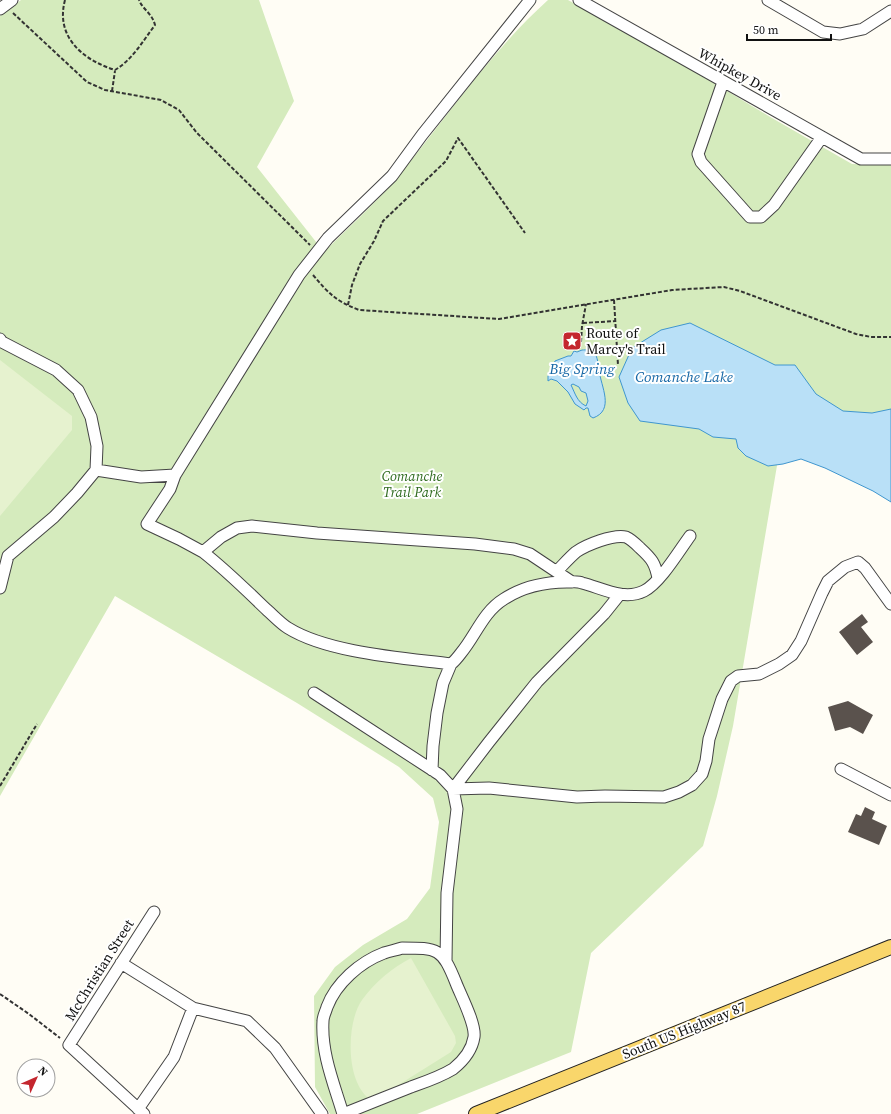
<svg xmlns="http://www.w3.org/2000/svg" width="891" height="1114" viewBox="0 0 891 1114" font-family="'Source Serif 4',serif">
	<rect width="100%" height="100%" fill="#fffdf5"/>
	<path fill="#d5ebbd" d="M 21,0 L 259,0 L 294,101 L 257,167 L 324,252 C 346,230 370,208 391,185 C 443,123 488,54 548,0 L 568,0 L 641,39 L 772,118 L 852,164 L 891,165 L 891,430 L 782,436 L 733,726 L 717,796 L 703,846 L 591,953 L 571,1052 L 417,1114 L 330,1114 L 315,1087 L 314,996 L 335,967 L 363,945 L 407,919 L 430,888 L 439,822 L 433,798 L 399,767 L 297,703 L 115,596 L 0,796 L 0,16 Z"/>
	<path fill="#e6f2cf" d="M 0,360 L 72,416 L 72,430 L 0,516 Z
		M 411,958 L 455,1036 L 456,1043 L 451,1052 L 376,1099 L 371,1100 C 345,1083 346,1023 362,1000 C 375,982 392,968 411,958 Z"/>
	<path fill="#b9e0f7" stroke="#3f96cf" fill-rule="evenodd" d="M 690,323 L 775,365 L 795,365 L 816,394 L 843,411 L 872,413 L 891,409 L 891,502 L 873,491 L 825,468 L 801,459 L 783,464 L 768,466 L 746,456 L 738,448 L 736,439 L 713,437 L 699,429 L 640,421 L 628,403 L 619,377 L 632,348 L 661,330 Z
		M 582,350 C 586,350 591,349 594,352 C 598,357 598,365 599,370 C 601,387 615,410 593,418 L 590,416 L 588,408 L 586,408 L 584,410 L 575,404 L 568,392 L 557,381 L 551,379 L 548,381 L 548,376 L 552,370 L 555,361 L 568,356 L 571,356 L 574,351 L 577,352 ZM 573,384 L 579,387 L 581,391 L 586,393 L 588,401 L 586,406 C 577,402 575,393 571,385 Z"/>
	<path fill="#5a524d" d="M 862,614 L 868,622 L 861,627 L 873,642 L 857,655 L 839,632 Z
		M 848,701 L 873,715 L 863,734 L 850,727 L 835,731 L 828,707 Z
		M 865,807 L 875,812 L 872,819 L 887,826 L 879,845 L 848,832 L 856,814 L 861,816 Z"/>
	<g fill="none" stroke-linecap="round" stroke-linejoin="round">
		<defs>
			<path id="minor" d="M 530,0 L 422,135 L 392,176 L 328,238 L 299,275 L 175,475 L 170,489 L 147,524 L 179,539 L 203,552 L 221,537 L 237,528 L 252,526 L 317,533 L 475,544 L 514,549 L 530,554 L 572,582
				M 579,0 L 861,159 L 891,159
				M 768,0 L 823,32 L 840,34 L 863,29 L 891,11
				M 0,9 L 12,0
				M 723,82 L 698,154 L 701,162 L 750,217 L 761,217 L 774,205 L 822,137
				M 0,339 L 2,342 L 56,370 L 78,390 L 91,417 L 97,446 L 96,470 L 77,493 L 54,517 L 8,556 L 0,588
				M 96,470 L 141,477 L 175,475
				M 203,552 C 226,570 246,590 267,610 C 274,616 280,623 288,628 C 328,653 404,658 451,664 L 443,683 L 437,713 L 433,746 L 432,770
				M 557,571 C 563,565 569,558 576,552 C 586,545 613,534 626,537 C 631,539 636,544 640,548 C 652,559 655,563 658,578
				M 451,664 C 455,661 458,657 461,653 C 476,635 483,612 504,599 C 524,586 544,582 567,582 C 572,582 578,581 582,583 C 602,588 624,601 644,591 C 660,583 679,551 690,536
				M 314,693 L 440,775 L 453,789 L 457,809 L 447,893 L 446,961
				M 841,769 L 891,795
				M 453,789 L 489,788 L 577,797 L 605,796 L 664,797 L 679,792 L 692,785 L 702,774 L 706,761 L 709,739 L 722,699 L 731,681 L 738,676 L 759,674 L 779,664 L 792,655 L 801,641 L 822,593 L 828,581 L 845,567 L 858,562 L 865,568 L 891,604
				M 453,789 L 489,742 L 537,682 L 604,614 L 620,594
				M 402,948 C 438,948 442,948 456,983 C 461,996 476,1024 474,1037 C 472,1050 463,1061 453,1069 C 440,1077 425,1082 411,1087 C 388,1096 366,1105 343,1114 C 334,1084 321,1053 323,1021 C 323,1016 326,1011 327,1007 C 336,983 360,962 384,953 C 390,951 396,950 402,948 Z
				M 121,963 L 193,1008
				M 138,1109 L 174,1057 L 193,1008 L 247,1021 L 275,1048 L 322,1114
				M 144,1114 L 69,1045 L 154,912"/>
			<path id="major" d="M 476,1114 L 891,947"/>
		</defs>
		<use href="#minor" stroke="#444" stroke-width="13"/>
		<use href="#major" stroke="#222" stroke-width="16"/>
		<path stroke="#333" stroke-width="2" stroke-dasharray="4 2" stroke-linecap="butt" d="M 65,0 C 55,37 83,60 115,70 C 132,60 143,41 155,25 C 152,13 143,10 139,0
			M 13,13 L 87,82 L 105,90 L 161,100 L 179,110 L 197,133 L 310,245
			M 112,91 L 115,71
			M 313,275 C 329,294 336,301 359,310 L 499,319 L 672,290 L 724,287 L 740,291 L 856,334 L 871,337 L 891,337
			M 614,300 L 618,365
			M 348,305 L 352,285 L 360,264 L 374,241 L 383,221 L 446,161 L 458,138 L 525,233
			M 583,323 L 615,321
			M 581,342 L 582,326 L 586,304
			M 0,786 L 37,724
			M 0,994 L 29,1014 L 60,1038"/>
		<use href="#minor" stroke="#fff" stroke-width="11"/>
		<use href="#major" stroke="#f9d66b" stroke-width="14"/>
	</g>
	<defs>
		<symbol id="sight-square" viewBox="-11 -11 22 22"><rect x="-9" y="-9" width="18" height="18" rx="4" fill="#c4262e" stroke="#fff"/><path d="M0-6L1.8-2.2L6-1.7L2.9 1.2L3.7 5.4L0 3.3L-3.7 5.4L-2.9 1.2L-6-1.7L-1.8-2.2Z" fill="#fff"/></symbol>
	</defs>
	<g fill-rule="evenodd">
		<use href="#sight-square" x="561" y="330" width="22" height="22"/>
	</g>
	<g text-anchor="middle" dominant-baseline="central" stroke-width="4" stroke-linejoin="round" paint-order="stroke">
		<g font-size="14" fill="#111" stroke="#fff">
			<text transform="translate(740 74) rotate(29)">Whipkey Drive</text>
			<text transform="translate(99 970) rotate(-58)">McChristian Street</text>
			<text transform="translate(684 1030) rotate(-22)">South US Highway 87</text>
		</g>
		<g font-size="14" fill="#111" stroke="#fff" text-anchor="start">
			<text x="586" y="333">Route of<tspan x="586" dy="16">Marcy's Trail</tspan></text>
		</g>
		<g font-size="14" font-style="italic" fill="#2f6b1f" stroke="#fff">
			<text x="412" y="476">Comanche<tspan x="412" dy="16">Trail Park</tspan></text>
		</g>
		<g font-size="15" font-style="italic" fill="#1768a6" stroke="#fff">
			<text x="582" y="368">Big Spring</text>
			<text x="684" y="376">Comanche Lake</text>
		</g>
	</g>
	<g transform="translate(36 1078) rotate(45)"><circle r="19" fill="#ffffff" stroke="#a0a0a0"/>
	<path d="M0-3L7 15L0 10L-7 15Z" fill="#c4262e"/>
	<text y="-6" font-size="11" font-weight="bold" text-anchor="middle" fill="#111111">N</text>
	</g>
	<path d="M747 34v6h84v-6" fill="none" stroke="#111111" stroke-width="2"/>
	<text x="753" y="34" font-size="12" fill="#111111" stroke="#ffffff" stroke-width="3" paint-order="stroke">50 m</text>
</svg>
